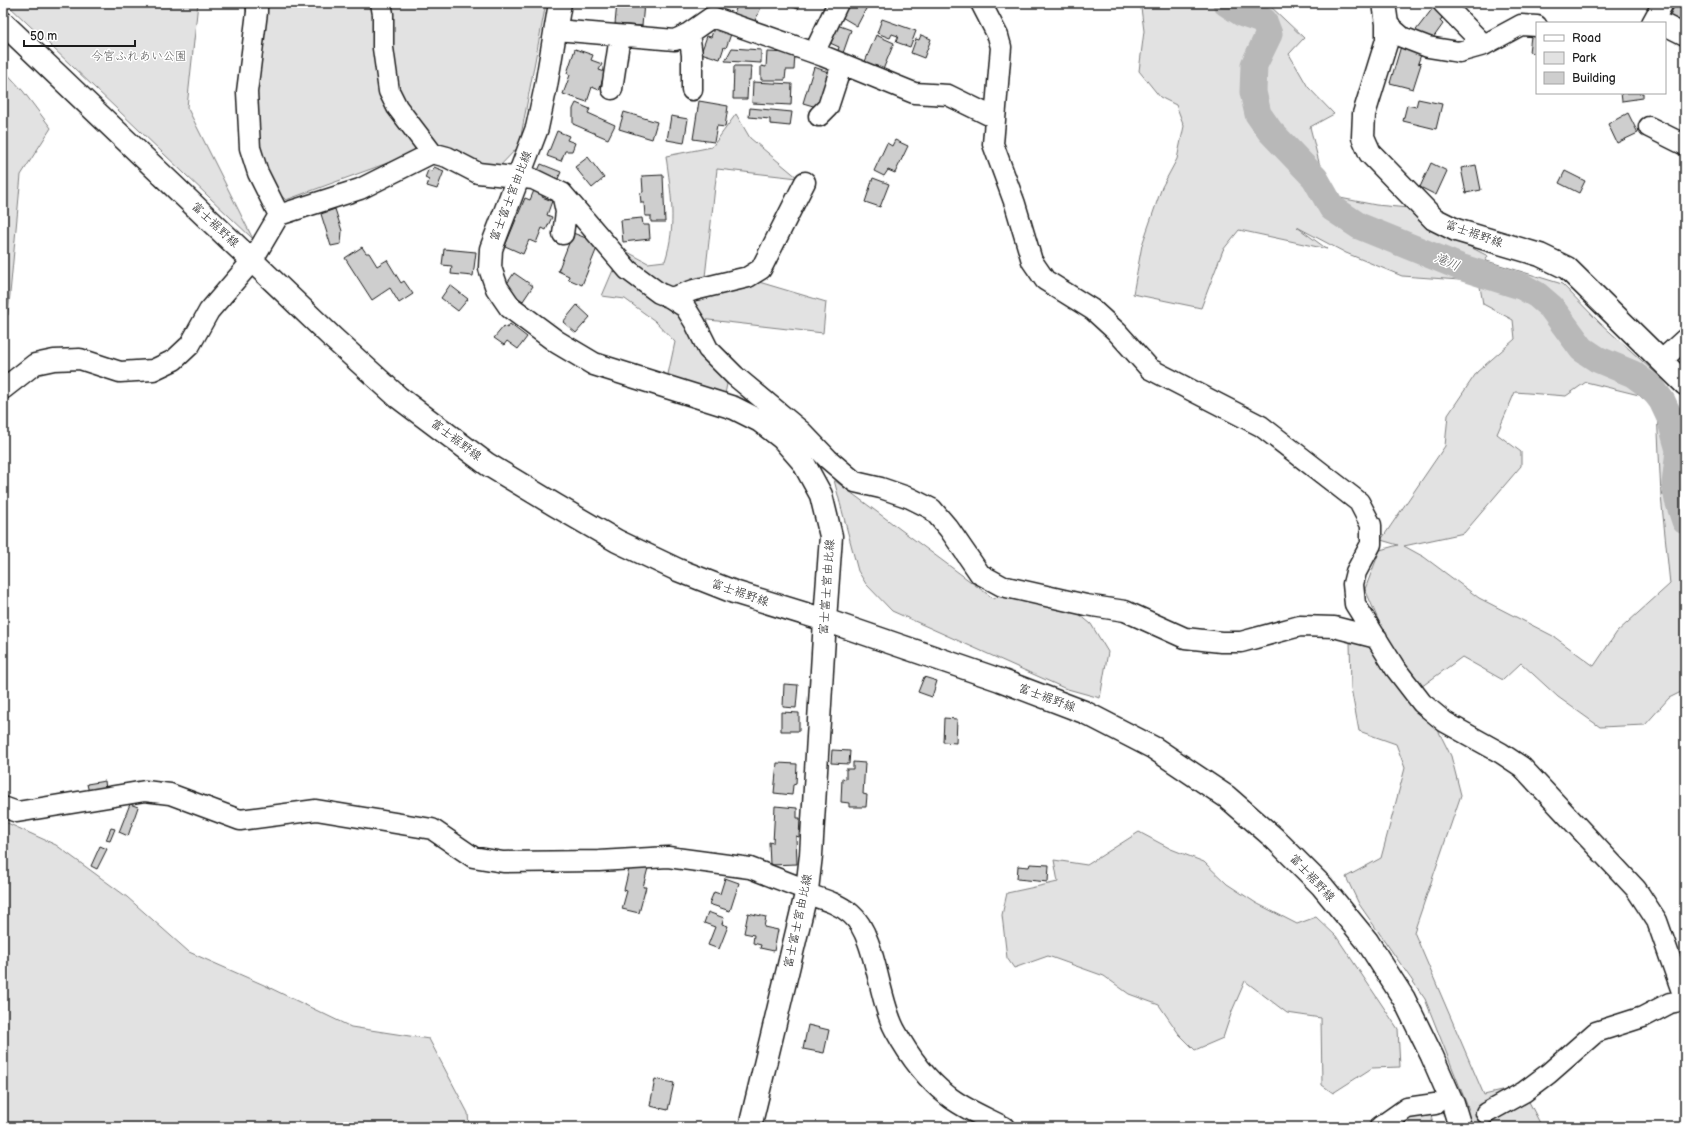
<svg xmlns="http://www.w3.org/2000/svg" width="1688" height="1130" viewBox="0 0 1688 1130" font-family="'Balsamiq Sans','Klee One',sans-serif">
	<rect width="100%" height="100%" fill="#fff"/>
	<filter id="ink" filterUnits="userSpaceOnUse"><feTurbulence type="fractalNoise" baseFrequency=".025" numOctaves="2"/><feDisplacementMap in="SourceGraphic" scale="8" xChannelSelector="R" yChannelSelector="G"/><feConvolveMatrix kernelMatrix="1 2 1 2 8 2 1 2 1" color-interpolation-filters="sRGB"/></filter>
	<g filter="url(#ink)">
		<path fill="#e2e2e2" stroke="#7f7f7f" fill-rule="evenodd" d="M 6,3 L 198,3 L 187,107 L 253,239 Z
			M 245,3 L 546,3 L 519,146 L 496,170 L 434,146 L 286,200 L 271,187 L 255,129 L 253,77 Z
			M 1145,3 L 1267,3 L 1304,38 L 1289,54 L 1308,87 L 1334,114 L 1310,127 L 1322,174 L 1340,198 L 1376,205 L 1409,208 L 1431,227 L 1488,256 L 1483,265 L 1487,261 L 1562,284 L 1600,323 L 1660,377 L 1681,411 L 1680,434 L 1662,495 L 1685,496 L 1685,690 L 1669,698 L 1645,725 L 1600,727 L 1558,697 L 1521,663 L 1503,680 L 1462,657 L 1421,687 L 1382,629 L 1365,589 L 1380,550 L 1398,545 L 1381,540 L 1445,446 L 1448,415 L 1477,372 L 1515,339 L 1513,320 L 1483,304 L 1478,275 L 1474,281 L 1402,276 L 1346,253 L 1297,227 L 1327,249 L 1239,230 L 1223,250 L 1201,308 L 1133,294 L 1142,245 L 1162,187 L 1177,159 L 1184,126 L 1176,105 L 1160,97 L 1139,71 L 1144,31 L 1141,8 ZM 1586,382 L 1639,395 L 1657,411 L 1661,496 L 1670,584 L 1617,632 L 1594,666 L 1553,636 L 1479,598 L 1424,557 L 1404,546 L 1464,533 L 1521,466 L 1521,452 L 1497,434 L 1515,392 L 1566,396 Z
			M 3,69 L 23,91 L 51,128 L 21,175 L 8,315 L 3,317 Z
			M 736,114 L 750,138 L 798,178 L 717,169 L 705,277 L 759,282 L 826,302 L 823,333 L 700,319 L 731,364 L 725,394 L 667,379 L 675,342 L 655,321 L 625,299 L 602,296 L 622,249 L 648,263 L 665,261 C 677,224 671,194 666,156 L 712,147 Z
			M 834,480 L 994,599 L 1020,583 L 1073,609 L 1091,624 L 1108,652 L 1100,698 L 1064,688 L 892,611 L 866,584 L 858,571 Z
			M 1366,640 L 1437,728 L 1451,756 L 1461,795 L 1414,932 L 1484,1095 L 1510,1089 L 1524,1092 L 1542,1127 L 1473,1127 L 1469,1110 L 1425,999 L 1359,904 L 1346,877 L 1381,858 L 1405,768 L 1396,744 L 1359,731 L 1351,688 L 1350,641 Z
			M 3,821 L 56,845 L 127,897 L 189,952 L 264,985 L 351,1027 L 429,1039 L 468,1113 L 469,1127 L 3,1127 Z
			M 1139,832 L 1171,849 L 1204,862 L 1227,884 L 1256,903 L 1297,924 L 1316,917 L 1336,936 L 1398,1029 L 1400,1067 L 1372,1068 L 1333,1093 L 1322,1085 L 1321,1018 L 1287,1013 L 1245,981 L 1232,1011 L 1223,1038 L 1195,1050 L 1179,1034 L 1159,1005 L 1129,994 L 1104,976 L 1048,956 L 1014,968 L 1007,958 L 1002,915 L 1007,893 L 1058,882 L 1054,860 L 1087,865 Z
			M 1430,1111 L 1434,1127 L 1393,1127 L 1412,1115 Z"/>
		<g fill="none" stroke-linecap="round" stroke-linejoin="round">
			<path stroke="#b8b8b8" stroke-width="27" d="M 1226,3 L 1243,14 L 1264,21 L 1269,34 L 1254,65 L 1253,92 L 1258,114 L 1270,131 L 1315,178 L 1332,208 L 1359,226 L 1460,267 L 1523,287 L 1537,295 L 1551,307 L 1582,349 L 1597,359 L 1633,374 L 1653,389 L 1662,401 L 1670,418 L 1679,450 L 1675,484 L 1678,500 L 1685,521"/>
		</g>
		<path fill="#cecece" stroke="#1c1c1c" d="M 617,3 L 644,3 L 642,26 L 615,24 Z
			M 738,3 L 763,3 L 754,23 L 734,14 Z
			M 783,3 L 800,3 L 798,9 Z
			M 848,3 L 869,3 L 857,26 L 840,16 Z
			M 1676,3 L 1685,3 L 1685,27 L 1668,19 Z
			M 1433,8 L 1443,16 L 1440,21 L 1443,24 L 1428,45 L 1413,34 Z
			M 882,19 L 916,31 L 910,47 L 896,42 L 898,36 L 892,34 L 890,38 L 877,33 Z
			M 837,25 L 851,30 L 842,56 L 837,54 L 839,47 L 830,43 Z
			M 714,28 L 731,34 L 726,48 L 724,47 L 720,59 L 701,53 L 707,36 L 711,37 Z
			M 876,35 L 894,43 L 882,72 L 864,64 Z
			M 921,35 L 931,39 L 924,58 L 911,53 L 916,39 L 919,40 Z
			M 1531,36 L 1537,37 L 1537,54 L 1529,52 Z
			M 1401,46 L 1422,52 L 1418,63 L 1421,64 L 1413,89 L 1390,83 Z
			M 732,48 L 761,50 L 761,63 L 725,61 Z
			M 575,49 L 593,55 L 591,60 L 602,64 L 599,70 L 605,72 L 599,90 L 592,87 L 587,102 L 563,94 L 570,75 L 567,73 Z
			M 767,52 L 795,53 L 794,70 L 786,70 L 785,80 L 761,80 L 761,66 L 766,67 Z
			M 734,66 L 751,66 L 750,80 L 748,80 L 747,99 L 733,99 Z
			M 814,67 L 831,73 L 820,108 L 803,103 Z
			M 753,82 L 792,84 L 791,105 L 752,103 Z
			M 1621,93 L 1643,93 L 1643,98 L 1622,101 Z
			M 1418,99 L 1442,104 L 1436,129 L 1403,121 L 1407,105 L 1416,107 Z
			M 699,101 L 728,106 L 725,127 L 717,126 L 714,142 L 693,139 Z
			M 576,103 L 590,109 L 588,113 L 615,125 L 608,139 L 573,124 L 573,109 Z
			M 750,108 L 792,112 L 790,126 L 770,124 L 770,119 L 749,117 Z
			M 624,112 L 657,122 L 652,139 L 619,129 Z
			M 1628,113 L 1638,133 L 1617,143 L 1608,124 Z
			M 671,116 L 688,119 L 684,143 L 667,140 Z
			M 557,131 L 569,136 L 567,140 L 575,143 L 572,151 L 565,151 L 561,161 L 547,156 Z
			M 895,140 L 908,146 L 895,173 L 888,170 L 884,176 L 874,171 L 887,143 L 892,146 Z
			M 588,157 L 604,178 L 592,188 L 575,167 Z
			M 1431,163 L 1447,171 L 1436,195 L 1420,187 Z
			M 541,164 L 561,172 L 557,181 L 537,173 Z
			M 1476,165 L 1481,190 L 1466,193 L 1461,168 Z
			M 434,167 L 444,171 L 437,189 L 427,186 L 429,180 L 425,178 L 428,170 L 432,171 Z
			M 1565,171 L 1585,181 L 1579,193 L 1559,183 Z
			M 663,175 L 665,222 L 651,222 L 651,216 L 645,216 L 644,203 L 641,203 L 640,193 L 643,192 L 642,176 Z
			M 873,178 L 889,184 L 880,207 L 865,202 Z
			M 535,188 L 544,192 L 542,197 L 552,201 L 547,215 L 552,217 L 546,230 L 542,228 L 536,243 L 529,240 L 523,254 L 505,246 L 525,198 L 530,200 Z
			M 335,209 L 342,231 L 341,244 L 331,246 L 321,214 Z
			M 642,218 L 643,225 L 649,225 L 650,239 L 623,242 L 621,220 Z
			M 573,233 L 599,243 L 582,285 L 568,279 L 569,276 L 558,271 Z
			M 362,247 L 366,253 L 369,253 L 377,266 L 387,260 L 401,283 L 404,281 L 413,294 L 399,303 L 390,288 L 372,300 L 345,258 Z
			M 444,249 L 476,252 L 473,276 L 451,274 L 452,266 L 442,265 Z
			M 514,273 L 533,286 L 523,301 L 504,288 Z
			M 450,285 L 468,299 L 458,311 L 441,298 Z
			M 577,305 L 590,317 L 576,333 L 563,322 Z
			M 510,324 L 527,337 L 518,349 L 507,341 L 504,345 L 494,338 L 504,326 L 507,328 Z
			M 924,677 L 937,681 L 932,697 L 918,692 Z
			M 784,684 L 798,685 L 796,708 L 783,707 Z
			M 781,712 L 799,713 L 799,731 L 781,731 Z
			M 944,718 L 957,719 L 956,743 L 943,742 Z
			M 832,750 L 850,751 L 849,764 L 831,763 Z
			M 853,762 L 865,763 L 863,794 L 867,795 L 866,807 L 849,807 L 849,803 L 841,802 L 842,778 L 846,779 L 846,769 L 853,769 Z
			M 777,763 L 797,764 L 796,784 L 793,785 L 792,795 L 774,793 Z
			M 105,781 L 106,790 L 89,793 L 87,784 Z
			M 130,804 L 138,807 L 128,836 L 119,832 Z
			M 775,806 L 797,808 L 797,818 L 800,818 L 799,837 L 796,836 L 797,864 L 770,865 L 769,842 L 773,843 Z
			M 111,828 L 115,829 L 110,841 L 106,840 Z
			M 100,846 L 107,849 L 97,869 L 91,866 Z
			M 1030,864 L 1049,865 L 1048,882 L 1017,879 L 1018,866 L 1029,867 Z
			M 648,868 L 643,887 L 646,887 L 639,913 L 622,909 L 627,891 L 624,890 L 629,869 Z
			M 725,878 L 739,883 L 730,911 L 709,904 L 714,892 L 720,894 Z
			M 708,912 L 724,918 L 722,924 L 728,926 L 719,949 L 708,945 L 715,927 L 704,923 Z
			M 748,913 L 766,917 L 764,927 L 778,930 L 774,951 L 760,948 L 761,945 L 753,943 L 754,935 L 744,933 Z
			M 808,1025 L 829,1030 L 824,1053 L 803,1049 Z
			M 655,1079 L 674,1083 L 668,1110 L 650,1106 Z"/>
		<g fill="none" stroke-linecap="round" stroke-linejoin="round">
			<path stroke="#ddd" stroke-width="20" stroke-dasharray="20 10" stroke-linecap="butt" d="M 1439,1105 L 1486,1113"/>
			<defs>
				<path id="minor" d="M 257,3 L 257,12 L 247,92 L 250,148 L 258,173 L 279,215
					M 381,3 L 383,14 L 383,48 L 389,91 L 397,107 L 432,153
					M 981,3 L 998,36 L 1001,47 L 993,144 L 1015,204 L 1032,261 L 1045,280 L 1093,310 L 1117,332 L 1150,369 L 1261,426 L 1359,502 L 1371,525 L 1371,544 L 1356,572 L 1353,584 L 1355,604 L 1395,668 L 1422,703 L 1445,722 L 1501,753 L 1522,767 L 1636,889 L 1657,921 L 1685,1000
					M 1443,3 L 1484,45
					M 1652,23 L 1663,3
					M 1387,24 L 1402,37 L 1428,47 L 1459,52 L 1484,45 L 1521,25 L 1537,26
					M 1665,25 L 1685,35
					M 556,30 L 675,40 L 689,33 L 712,17 L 823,56 L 914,93 L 948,95 L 995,118
					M 689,33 L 692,55 L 692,90
					M 814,53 L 838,3
					M 612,89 L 620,36
					M 819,116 L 828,107 L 842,64
					M 1649,127 L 1685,145
					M 562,193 L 566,212 L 563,234
					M 671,298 L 694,290 L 748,277 L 761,269 L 805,182
					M 1662,360 L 1685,339
					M 3,389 L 35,364 L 54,360 L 80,359 L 120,372 L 153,370 L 174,360 L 190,345 L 209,311 L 252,261 L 279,215 L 360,189 L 432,153 L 447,157 L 478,173 L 533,179 L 562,193 L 628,270 L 659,293 L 671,298 L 685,307 L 695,323 L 708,349 L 735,376 L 801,431 L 828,459 L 855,482 L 881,488 L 910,498 L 932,509 L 949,529 L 980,574 L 1002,586 L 1086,605 L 1125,611 L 1185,638 L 1221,642 L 1241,642 L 1300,626 L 1334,627 L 1377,638
					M 3,807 L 17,812 L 145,791 L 170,794 L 240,820 L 316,810 L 432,829 L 473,857 L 503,862 L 599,861 L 668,857 L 750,868 L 807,890
					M 807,894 C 822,899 838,903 851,914 C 876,935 878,999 895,1030 C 908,1054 926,1079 948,1096 C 964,1109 985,1117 1004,1127
					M 1486,1113 L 1524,1092 L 1548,1074 L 1596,1032 L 1643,1017 L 1670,1003 L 1685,1000
					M 1380,1127 L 1407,1108 L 1435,1104"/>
				<path id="major" d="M 560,3 L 546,86 L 537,128 L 491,249 L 490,268 L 497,288 L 510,307 L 557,342 L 594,364 L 734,408 L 760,421 L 782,438 L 803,462 L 821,495 L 831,536 L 825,620 L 811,855 L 807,890 L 750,1127
					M 1384,3 L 1387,24 L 1387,40 L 1364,114 L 1363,137 L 1370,153 L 1434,219 L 1456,230 L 1540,255 L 1567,268 L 1685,384
					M 3,23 L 334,339 L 398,397 L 487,464 L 555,505 L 617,541 L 678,570 L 734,592 L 825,620 L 1000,680 L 1084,712 L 1154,748 L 1227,797 L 1274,838 L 1322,886 L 1367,941 L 1404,999 L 1432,1056 L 1453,1104 L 1460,1127"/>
			</defs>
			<use href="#minor" stroke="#1c1c1c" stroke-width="23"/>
			<use href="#major" stroke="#1c1c1c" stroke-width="25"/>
			<use href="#minor" stroke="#fff" stroke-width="20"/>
			<use href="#major" stroke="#fff" stroke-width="22"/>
		</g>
	</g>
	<g text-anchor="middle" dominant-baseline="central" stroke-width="3" stroke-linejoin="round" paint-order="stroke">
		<g font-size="12" fill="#575757" stroke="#fff">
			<text x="139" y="56">今宮ふれあい公園</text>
		</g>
		<g font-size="12" fill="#1c1c1c" stroke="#fff">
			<text transform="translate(511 196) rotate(-69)">富士富士宮由比線</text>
			<text transform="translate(215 225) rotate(43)">富士裾野線</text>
			<text transform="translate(1474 234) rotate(19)">富士裾野線</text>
			<text transform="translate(456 440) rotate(37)">富士裾野線</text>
			<text transform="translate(827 587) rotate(-86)">富士富士宮由比線</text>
			<text transform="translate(740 593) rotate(19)">富士裾野線</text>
			<text transform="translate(1047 698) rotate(20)">富士裾野線</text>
			<text transform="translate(1312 878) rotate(47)">富士裾野線</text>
			<text transform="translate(798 921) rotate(-78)">富士富士宮由比線</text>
		</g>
		<g font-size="13" font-style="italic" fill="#5a5a5a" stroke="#fff">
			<text transform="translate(1447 262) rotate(22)">滝川</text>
		</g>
	</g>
	<rect width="1688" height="1130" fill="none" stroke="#fff" stroke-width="16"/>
	<rect x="8" y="8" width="1672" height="1114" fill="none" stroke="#1c1c1c" stroke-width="1.5" filter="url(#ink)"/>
	<rect x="1536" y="22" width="130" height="72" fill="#ffffff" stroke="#a4a4a4"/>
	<rect x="1544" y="35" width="20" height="6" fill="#ffffff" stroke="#a4a4a4"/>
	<text x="1572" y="42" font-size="12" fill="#1c1c1c">Road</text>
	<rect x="1544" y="52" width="20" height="12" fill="#e2e2e2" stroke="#a4a4a4"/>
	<text x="1572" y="62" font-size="12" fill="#1c1c1c">Park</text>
	<rect x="1544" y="72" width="20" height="12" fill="#cecece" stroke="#a4a4a4"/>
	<text x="1572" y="82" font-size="12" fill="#1c1c1c">Building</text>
	<path d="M24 40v6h111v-6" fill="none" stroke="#1c1c1c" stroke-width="2"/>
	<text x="30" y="40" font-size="12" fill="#1c1c1c" stroke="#ffffff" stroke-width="3" paint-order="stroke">50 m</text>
</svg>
